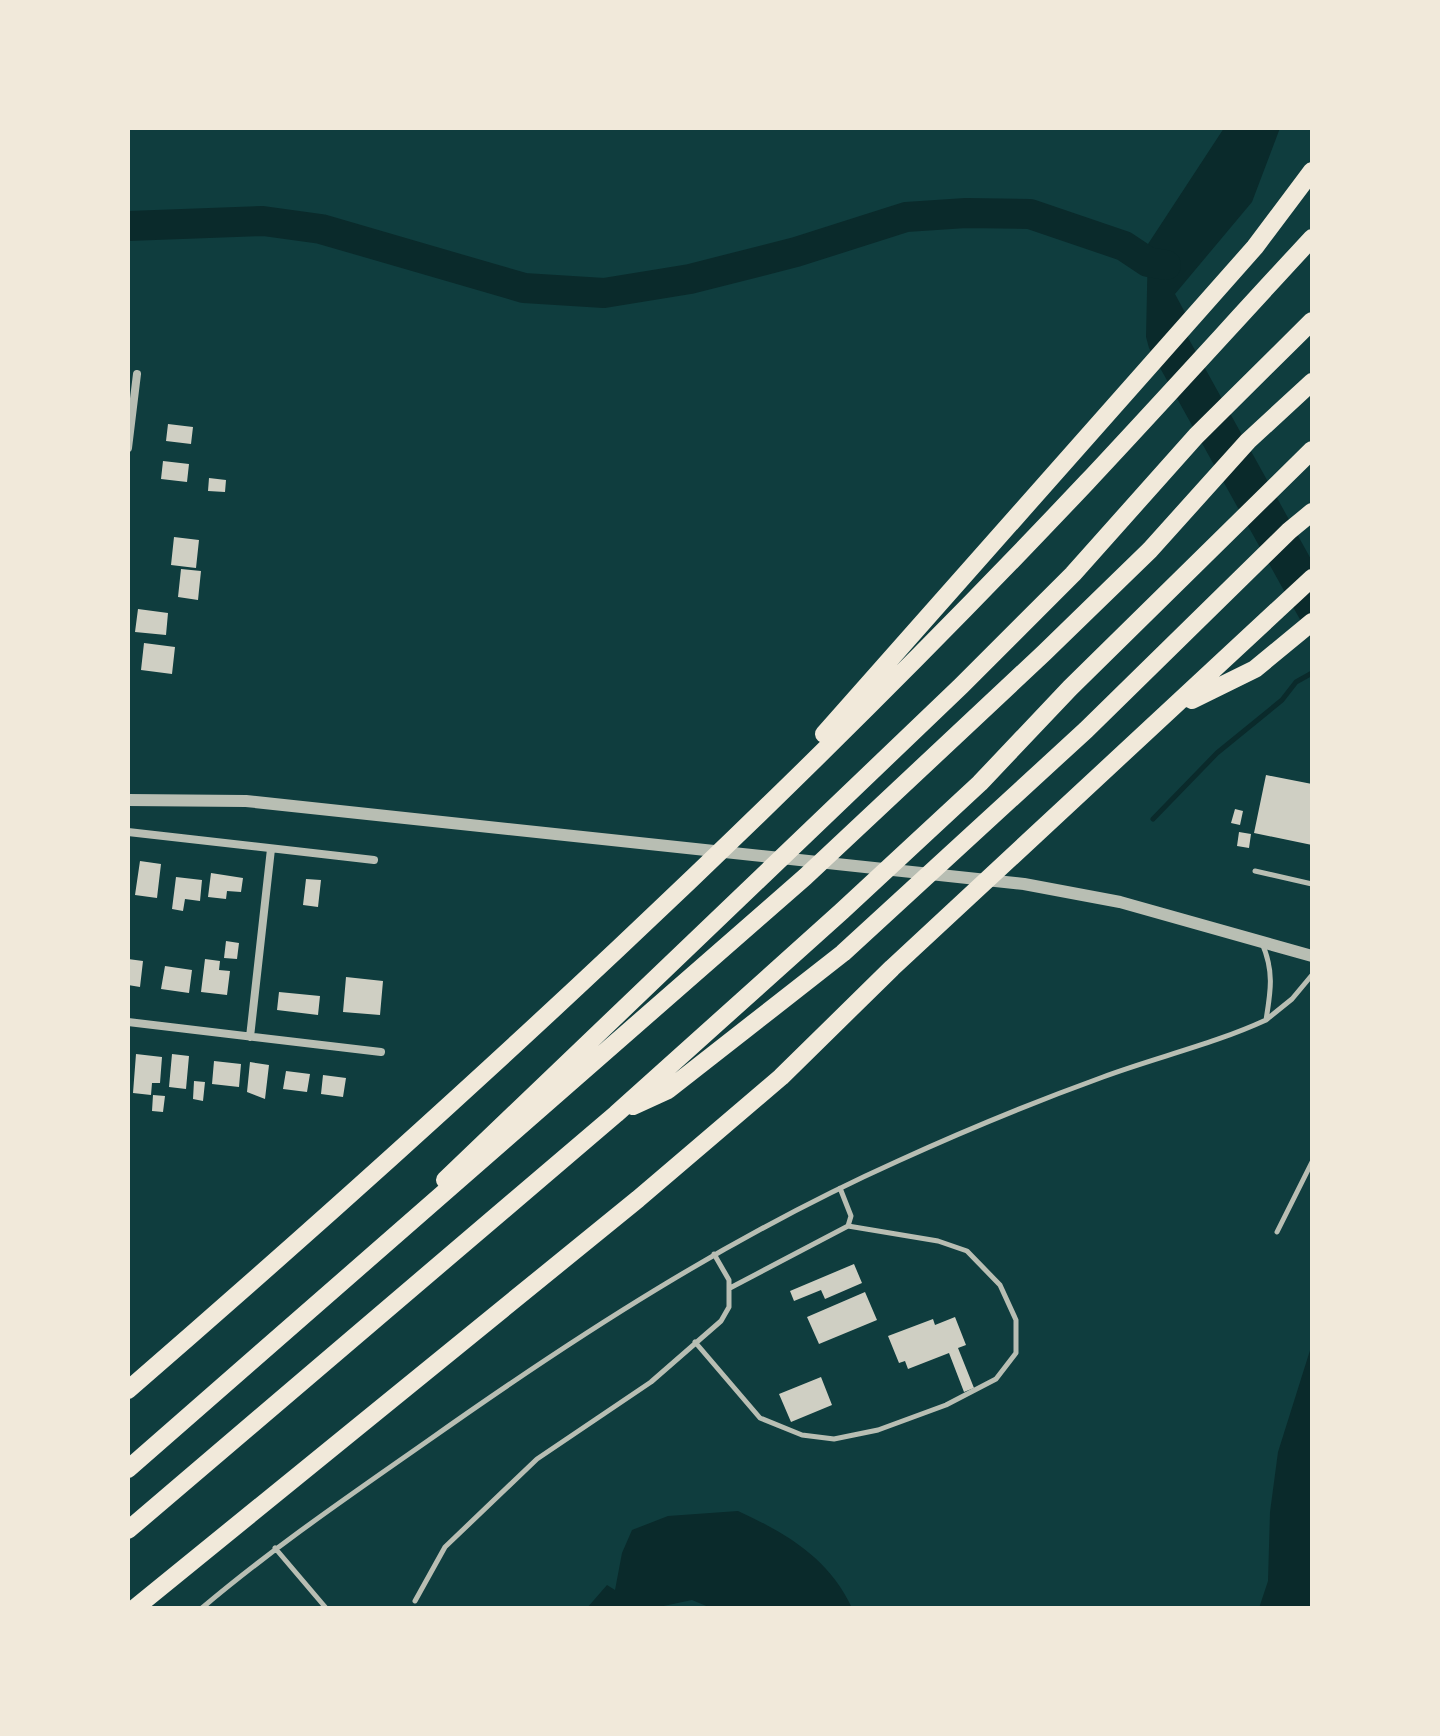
<svg xmlns="http://www.w3.org/2000/svg" width="1440" height="1736" viewBox="0 0 1440 1736" font-family="'Noto Serif',serif">
	<rect width="100%" height="100%" fill="#0f3d3e"/>
	<path fill="#0a2a2b" d="M 1224,128 L 1280,128 L 1252,202 L 1175,294 L 1188,318 L 1181,325 L 1312,561 L 1312,641 L 1149,348 L 1146,337 L 1148,244 Z
		M 1312,1344 L 1312,1608 L 1259,1608 L 1268,1581 L 1270,1512 L 1278,1452 Z
		M 738,1511 C 786,1533 829,1558 852,1608 L 711,1608 L 692,1600 L 654,1608 L 587,1608 L 607,1585 L 615,1590 L 622,1553 L 632,1530 L 668,1516 Z"/>
	<g fill="none" stroke-linecap="round" stroke-linejoin="round">
		<path stroke="#0a2a2b" stroke-width="5" d="M 1153,819 L 1217,753 L 1282,700 L 1296,682 L 1312,673"/>
		<path stroke="#0a2a2b" stroke-width="30" d="M 128,226 L 263,221 L 321,229 L 524,288 L 604,293 L 690,279 L 796,252 L 906,217 L 966,213 L 1030,214 L 1124,246 L 1148,262 L 1166,265"/>
	</g>
	<path fill="#cfcfc3" d="M 168,424 L 193,427 L 191,444 L 166,441 Z
		M 163,461 L 189,464 L 187,482 L 161,479 Z
		M 209,478 L 226,480 L 225,492 L 208,491 Z
		M 174,537 L 199,540 L 196,568 L 171,565 Z
		M 181,569 L 201,571 L 198,600 L 178,597 Z
		M 138,609 L 168,613 L 166,635 L 135,632 Z
		M 144,643 L 175,647 L 172,674 L 141,670 Z
		M 1266,775 L 1312,784 L 1312,845 L 1254,833 Z
		M 1235,809 L 1243,811 L 1240,825 L 1231,823 Z
		M 1239,832 L 1251,834 L 1249,848 L 1237,846 Z
		M 140,861 L 161,864 L 157,898 L 135,895 Z
		M 211,873 L 243,878 L 241,892 L 227,891 L 226,899 L 208,897 Z
		M 176,877 L 202,880 L 200,901 L 185,899 L 183,911 L 172,909 Z
		M 306,879 L 321,880 L 318,907 L 303,905 Z
		M 226,941 L 239,943 L 237,959 L 224,958 Z
		M 128,959 L 143,961 L 140,987 L 128,985 Z
		M 205,959 L 220,961 L 219,970 L 230,971 L 227,995 L 201,992 Z
		M 165,966 L 192,970 L 189,993 L 161,989 Z
		M 346,977 L 383,981 L 380,1015 L 343,1012 Z
		M 279,992 L 320,996 L 318,1015 L 277,1010 Z
		M 136,1054 L 162,1057 L 160,1083 L 152,1083 L 151,1095 L 133,1093 Z
		M 172,1054 L 189,1056 L 186,1089 L 169,1087 Z
		M 214,1061 L 241,1064 L 239,1087 L 212,1084 Z
		M 250,1062 L 269,1065 L 265,1099 L 247,1092 Z
		M 286,1071 L 310,1074 L 307,1092 L 283,1089 Z
		M 323,1075 L 346,1078 L 343,1097 L 321,1094 Z
		M 194,1081 L 205,1082 L 203,1101 L 193,1099 Z
		M 153,1095 L 165,1096 L 163,1112 L 152,1111 Z
		M 854,1264 L 862,1283 L 825,1299 L 821,1290 L 794,1301 L 790,1291 Z
		M 865,1292 L 877,1320 L 819,1344 L 807,1317 Z
		M 955,1317 L 966,1345 L 958,1348 L 974,1388 L 964,1392 L 949,1353 L 908,1369 L 905,1361 L 899,1363 L 888,1336 L 933,1319 L 935,1325 Z
		M 821,1377 L 832,1405 L 791,1422 L 779,1394 Z"/>
	<g fill="none" stroke-linecap="round" stroke-linejoin="round">
		<path stroke="#b8beb3" stroke-width="5" d="M 1255,871 L 1312,884
			M 1262,943 C 1274,971 1271,990 1266,1020 L 1292,999 L 1312,975
			M 1277,1232 L 1312,1162
			M 730,1288 L 848,1226 L 851,1216 L 840,1188
			M 695,1342 L 760,1418 L 802,1435 L 834,1439 L 878,1430 L 946,1405 L 996,1379 L 1016,1353 L 1016,1320 L 1000,1285 L 967,1251 L 938,1241 L 848,1226
			M 275,1548 L 326,1608
			M 415,1601 L 445,1547 L 537,1459 L 651,1382 L 721,1321 L 729,1307 L 729,1280 L 714,1254
			M 202,1608 C 274,1547 352,1494 429,1440 C 579,1334 731,1236 898,1161 C 966,1130 1034,1102 1103,1077 C 1157,1057 1214,1044 1266,1020"/>
		<path stroke="#b8beb3" stroke-width="8" d="M 128,448 L 137,374
			M 128,832 L 374,860
			M 128,1022 L 381,1052
			M 250,1037 L 271,849"/>
		<path stroke="#b8beb3" stroke-width="12" d="M 128,800 L 246,801 L 1024,884 L 1120,902 L 1312,956"/>
		<path stroke="#f1e9da" stroke-width="18" d="M 1192,700 L 1255,669 L 1312,622
			M 824,734 L 1255,247 L 1312,171
			M 633,1106 L 668,1090 L 843,953 L 1086,730 L 1289,531 L 1312,512
			M 445,1180 L 961,686 L 1073,574 L 1196,436 L 1312,321
			M 128,1390 C 460,1102 785,802 1087,482 C 1163,401 1237,319 1312,238
			M 128,1469 L 805,877 L 1044,653 L 1150,550 L 1248,441 L 1312,382
			M 128,1530 L 616,1114 L 842,911 L 980,783 L 1070,688 L 1312,450
			M 135,1608 L 638,1199 L 781,1077 L 892,968 L 1312,578"/>
	</g>
	<rect width="1440" height="1736" fill="none" stroke="#f1e9da" stroke-width="260"/>
</svg>
